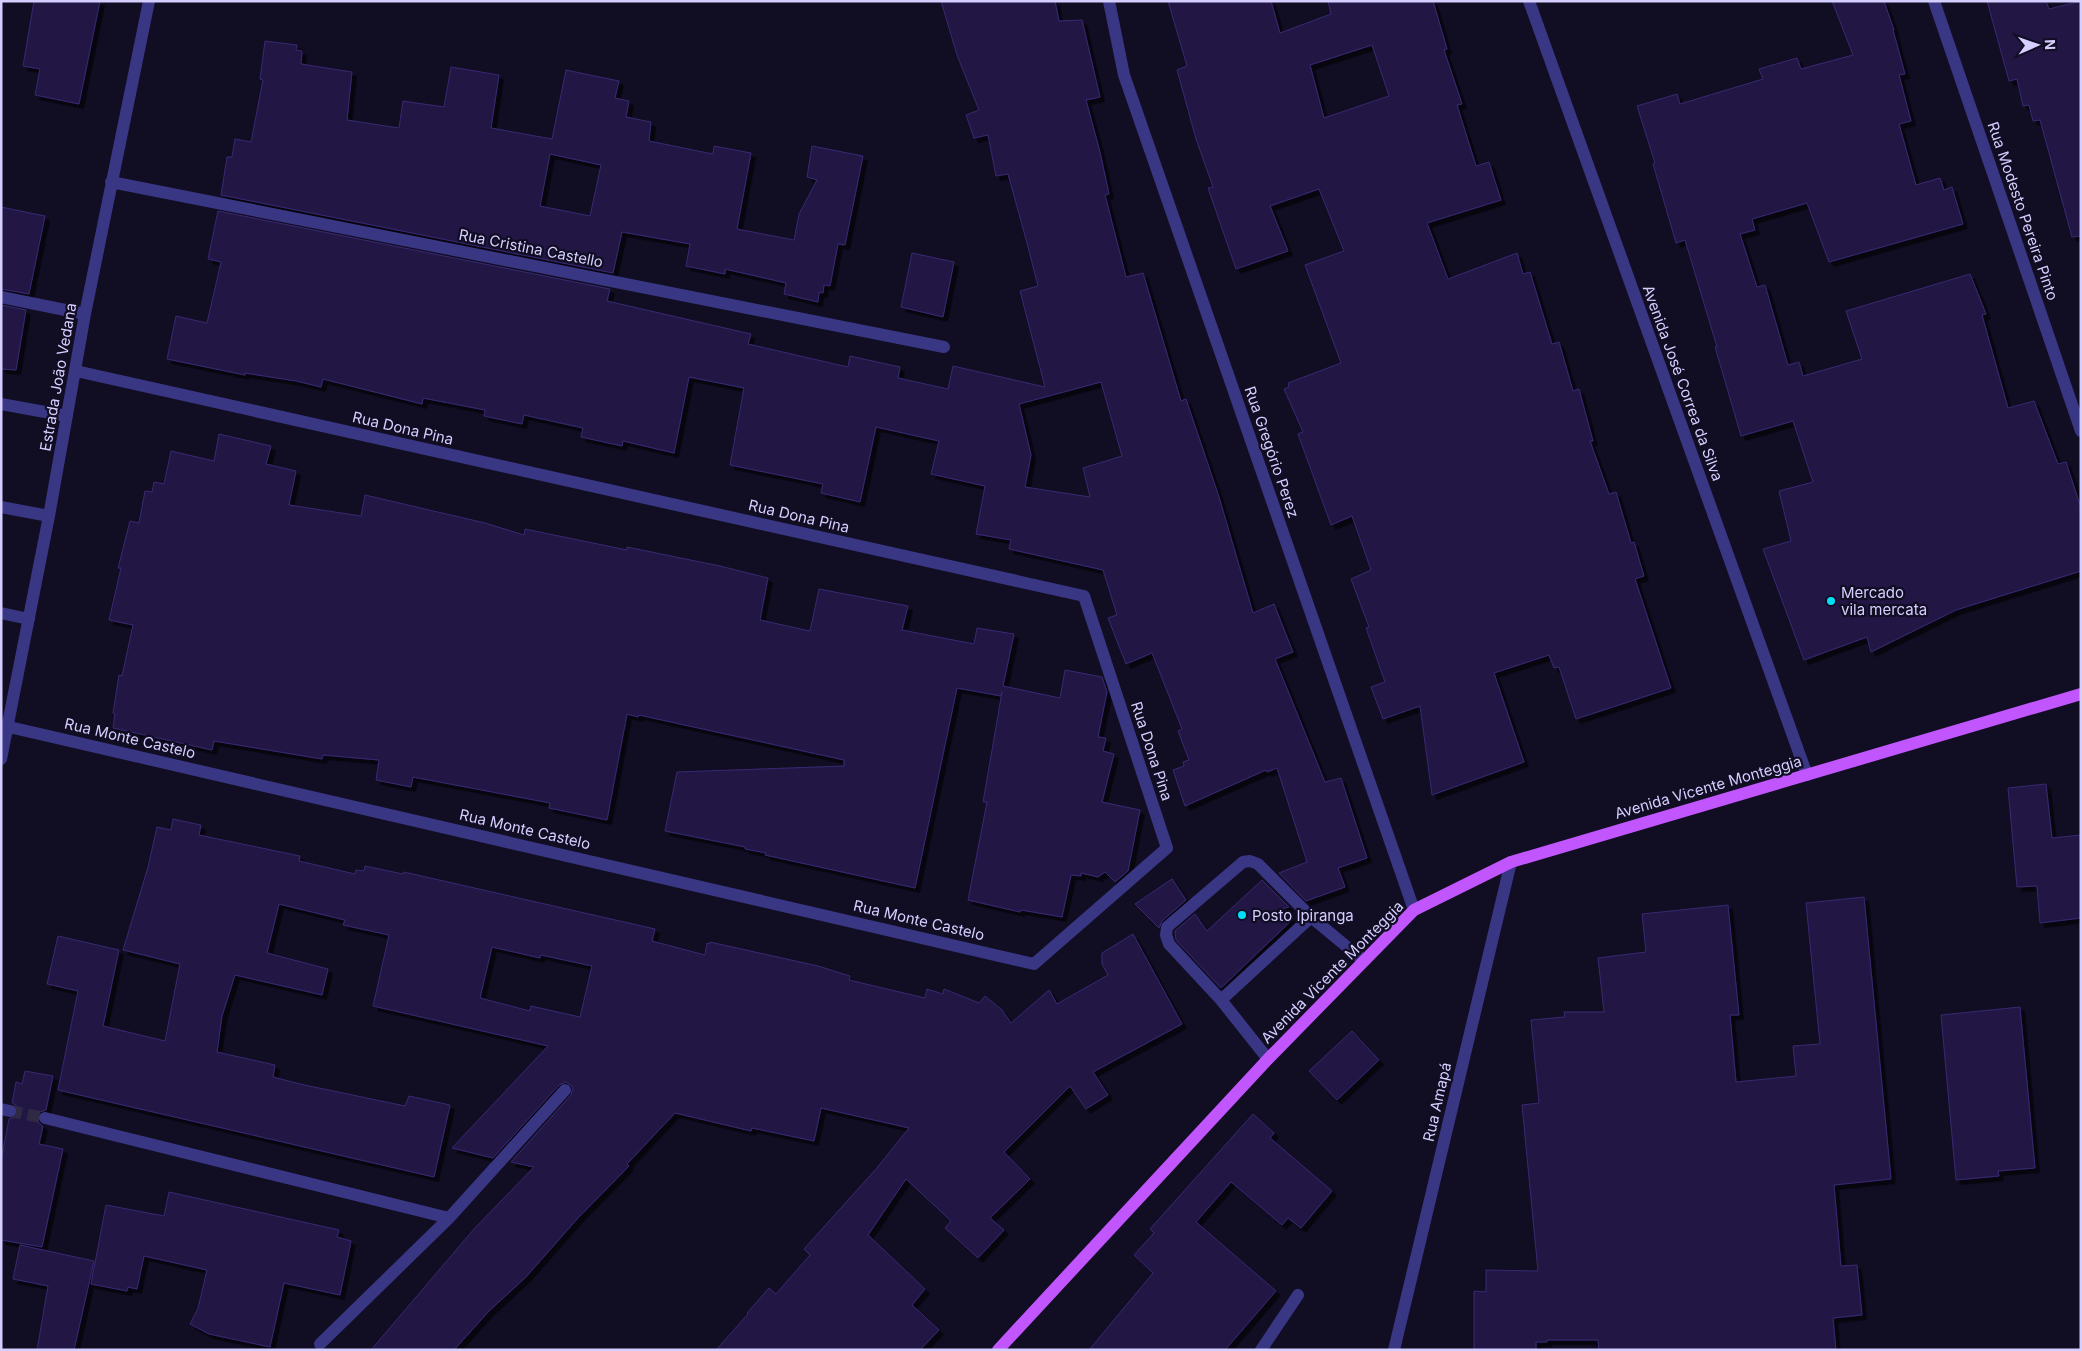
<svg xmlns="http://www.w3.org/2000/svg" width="2082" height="1351" viewBox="0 0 2082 1351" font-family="Inter,sans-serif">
	<defs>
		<filter id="shadow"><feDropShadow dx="4.5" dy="4.5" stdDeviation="0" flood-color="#0009"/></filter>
	</defs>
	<rect width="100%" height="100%" fill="#110d23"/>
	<path fill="#221845" stroke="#382972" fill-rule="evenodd" filter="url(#shadow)" d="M 34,1 L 100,1 L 79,104 L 35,95 L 40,69 L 23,66 Z
		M 941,1 L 1055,1 L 1059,21 L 1082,20 L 1100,97 L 1086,100 L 1100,152 L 1109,194 L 1105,195 L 1126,277 L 1143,273 L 1181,401 L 1186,399 L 1219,497 L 1253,613 L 1274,604 L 1293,652 L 1275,659 L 1325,782 L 1341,778 L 1367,858 L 1338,868 L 1345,887 L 1306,901 L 1279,873 L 1307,862 L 1277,768 L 1267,772 L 1266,770 L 1185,806 L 1173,770 L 1184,766 L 1183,762 L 1189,760 L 1178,731 L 1182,729 L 1152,653 L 1126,664 L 1108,618 L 1117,615 L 1103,570 L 1009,549 L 1011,540 L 976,534 L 985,486 L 931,474 L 939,441 L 876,427 L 860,502 L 821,493 L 823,484 L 730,465 L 744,388 L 689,377 L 674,453 L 623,441 L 622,446 L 581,437 L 583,428 L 524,415 L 522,424 L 484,416 L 485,410 L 423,398 L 422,404 L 323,379 L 321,387 L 296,381 L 245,373 L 245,375 L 167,359 L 176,316 L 207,323 L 221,262 L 208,259 L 218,211 L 610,289 L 607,301 L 751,334 L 748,344 L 848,367 L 850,356 L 900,367 L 898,378 L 948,389 L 953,366 L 1045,387 L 1020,291 L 1038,286 L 1027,243 L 1008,174 L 996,176 L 988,135 L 974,138 L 966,115 L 979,110 L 957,55 ZM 1101,382 L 1122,456 L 1083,468 L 1090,497 L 1025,487 L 1031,455 L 1019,404 Z
		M 1168,1 L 1271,1 L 1280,33 L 1331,14 L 1328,1 L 1433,1 L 1447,49 L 1444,50 L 1462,104 L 1457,105 L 1476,166 L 1489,162 L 1501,200 L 1427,223 L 1448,279 L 1517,253 L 1523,274 L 1530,272 L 1552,344 L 1559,342 L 1573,391 L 1579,389 L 1593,441 L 1590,441 L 1609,494 L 1616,492 L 1631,543 L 1634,542 L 1644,576 L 1635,579 L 1671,688 L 1576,719 L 1559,667 L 1554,668 L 1549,655 L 1494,673 L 1524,762 L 1432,795 L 1420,706 L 1383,719 L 1371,687 L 1385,682 L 1366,628 L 1369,627 L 1351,579 L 1371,570 L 1352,516 L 1331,525 L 1298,434 L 1303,432 L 1284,389 L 1289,387 L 1288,383 L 1341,363 L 1305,265 L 1344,251 L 1319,189 L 1270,206 L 1288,251 L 1236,269 L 1208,188 L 1213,187 L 1196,139 L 1177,70 L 1187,66 ZM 1372,45 L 1389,96 L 1324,118 L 1310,65 Z
		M 1832,1 L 1884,1 L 1894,30 L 1893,30 L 1905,74 L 1899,75 L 1911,121 L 1899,124 L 1916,185 L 1940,178 L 1944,190 L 1952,187 L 1963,224 L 1829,262 L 1807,203 L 1752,219 L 1755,230 L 1740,234 L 1757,287 L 1765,285 L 1788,365 L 1799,362 L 1803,376 L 1862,359 L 1846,311 L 1970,274 L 1986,314 L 1982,315 L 2008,408 L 2034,401 L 2058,464 L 2066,462 L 2081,508 L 2081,571 L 1956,610 L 1871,652 L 1867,637 L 1804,660 L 1763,549 L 1791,541 L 1779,491 L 1813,482 L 1793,421 L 1741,436 L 1715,347 L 1717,347 L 1685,240 L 1676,243 L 1653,164 L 1655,163 L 1637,106 L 1677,94 L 1680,104 L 1763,79 L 1759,69 L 1797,58 L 1801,69 L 1853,55 Z
		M 1987,1 L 2046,1 L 2049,9 L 2081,1 L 2081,236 L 2072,237 L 2040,120 L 2033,121 L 2029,105 L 2023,106 L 2017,79 L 2009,81 Z
		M 265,41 L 297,45 L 296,50 L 302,51 L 301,64 L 352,72 L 347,120 L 399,128 L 403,101 L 444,107 L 451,67 L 499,75 L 491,128 L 552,139 L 566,70 L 619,81 L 615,98 L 629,101 L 626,117 L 651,122 L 649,141 L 713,154 L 714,146 L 751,153 L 737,229 L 794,240 L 799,214 L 817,180 L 807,177 L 812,146 L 863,156 L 845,245 L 838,244 L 830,286 L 824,285 L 823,293 L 819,292 L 818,302 L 784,294 L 786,283 L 725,269 L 725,274 L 686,266 L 690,244 L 622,232 L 613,273 L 221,195 L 227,157 L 232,157 L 235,139 L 251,142 L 263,80 L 260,79 ZM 550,154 L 601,165 L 590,216 L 540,206 Z
		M 1,207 L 45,216 L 29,294 L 1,289 Z
		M 912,253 L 954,262 L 943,317 L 901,307 Z
		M 1,305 L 26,310 L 16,370 L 1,369 Z
		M 219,434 L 271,446 L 266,464 L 296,471 L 289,505 L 361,516 L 365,495 L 485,523 L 524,535 L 525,529 L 627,550 L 627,547 L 720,566 L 768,578 L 760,620 L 810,631 L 819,589 L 908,606 L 902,630 L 974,644 L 977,628 L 1014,634 L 1003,686 L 1060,698 L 1065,670 L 1102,677 L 1107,692 L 1098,737 L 1106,738 L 1103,751 L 1114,754 L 1102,802 L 1140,810 L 1128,871 L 1115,882 L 1105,872 L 1098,877 L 1081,873 L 1081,876 L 1071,875 L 1062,917 L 1021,910 L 1020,912 L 968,900 L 987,802 L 983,802 L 1002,692 L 1001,696 L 957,688 L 915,888 L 765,855 L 766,853 L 745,849 L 745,847 L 665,831 L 677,772 L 844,766 L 844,760 L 639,715 L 638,717 L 627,714 L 607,820 L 549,808 L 550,803 L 413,777 L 411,787 L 376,780 L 379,760 L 323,755 L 322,759 L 214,741 L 212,750 L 113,728 L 115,714 L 113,713 L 119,675 L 122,676 L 133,625 L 109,620 L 121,568 L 118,568 L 130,521 L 139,523 L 145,491 L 152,492 L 154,482 L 164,484 L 171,451 L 214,461 Z
		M 2046,784 L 2052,838 L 2081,835 L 2081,918 L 2040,923 L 2037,886 L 2017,887 L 2008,788 Z
		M 173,819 L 201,825 L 199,835 L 300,856 L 299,861 L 355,874 L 356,870 L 364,871 L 365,866 L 403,874 L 404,872 L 655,929 L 652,941 L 705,955 L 707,943 L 710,944 L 710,942 L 818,966 L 850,976 L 849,980 L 925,998 L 927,989 L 943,994 L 944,989 L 979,1003 L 985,996 L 1002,1010 L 1011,1023 L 1049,990 L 1057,1004 L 1108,975 L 1102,964 L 1102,953 L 1133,934 L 1182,1024 L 1093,1072 L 1108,1095 L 1086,1109 L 1070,1086 L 1004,1152 L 1030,1179 L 990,1218 L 1004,1230 L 978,1258 L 945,1228 L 951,1221 L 906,1179 L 868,1235 L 925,1289 L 912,1305 L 939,1330 L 920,1350 L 716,1350 L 748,1314 L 747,1313 L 769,1288 L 776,1294 L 810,1255 L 804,1249 L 876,1169 L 909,1128 L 821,1108 L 814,1141 L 752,1128 L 751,1131 L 675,1113 L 627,1164 L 629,1166 L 578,1218 L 525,1278 L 489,1311 L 454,1350 L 371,1350 L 474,1229 L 534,1167 L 511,1162 L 571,1095 L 573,1087 L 566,1082 L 559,1085 L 493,1158 L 452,1148 L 548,1046 L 373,1006 L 389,935 L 343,925 L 345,920 L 279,904 L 267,953 L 328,969 L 322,995 L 235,975 L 222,1016 L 217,1052 L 275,1065 L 273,1077 L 300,1084 L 405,1106 L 409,1096 L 450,1105 L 434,1177 L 58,1090 L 78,991 L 47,984 L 58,936 L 119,950 L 103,1026 L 165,1041 L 180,964 L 123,950 L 148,867 L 157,827 L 171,830 ZM 492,947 L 540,958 L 541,955 L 592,966 L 580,1017 L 531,1006 L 530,1011 L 480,998 Z
		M 1172,879 L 1186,900 L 1162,921 L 1159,928 L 1135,904 Z
		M 1262,880 L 1289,907 L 1282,909 L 1292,920 L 1221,988 L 1176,940 L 1175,931 L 1195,914 L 1207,931 Z
		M 1864,897 L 1891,1179 L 1834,1185 L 1841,1266 L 1857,1265 L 1862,1315 L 1833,1318 L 1836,1350 L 1599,1350 L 1598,1340 L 1547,1340 L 1547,1342 L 1536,1342 L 1536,1350 L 1474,1350 L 1474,1291 L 1486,1292 L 1486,1270 L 1538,1271 L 1522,1105 L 1539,1103 L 1531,1020 L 1565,1017 L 1564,1012 L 1604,1012 L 1598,958 L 1646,952 L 1642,914 L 1728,905 L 1739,1015 L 1730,1015 L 1736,1082 L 1796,1076 L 1793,1046 L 1820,1044 L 1806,903 Z
		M 2020,1007 L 2035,1168 L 1998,1171 L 1999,1176 L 1956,1180 L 1941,1015 Z
		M 1352,1031 L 1379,1060 L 1337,1100 L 1309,1071 Z
		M 25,1071 L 53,1076 L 46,1110 L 40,1112 L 37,1117 L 39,1123 L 43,1126 L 39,1144 L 63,1149 L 42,1247 L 1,1240 L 1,1161 L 9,1119 L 16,1117 L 18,1112 L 16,1105 L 12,1103 L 16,1082 L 22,1084 Z
		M 1253,1114 L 1274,1133 L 1270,1138 L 1332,1191 L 1301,1228 L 1288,1218 L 1282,1225 L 1231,1182 L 1196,1222 L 1276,1291 L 1225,1350 L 1089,1350 L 1153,1273 L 1134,1255 L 1154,1233 L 1150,1229 Z
		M 169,1192 L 339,1230 L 337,1237 L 351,1241 L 340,1295 L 284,1283 L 270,1347 L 209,1334 L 190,1324 L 198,1308 L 207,1270 L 144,1256 L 137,1289 L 128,1287 L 127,1291 L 91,1284 L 106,1205 L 164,1216 Z
		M 20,1245 L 94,1261 L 74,1350 L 37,1350 L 48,1286 L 13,1279 Z"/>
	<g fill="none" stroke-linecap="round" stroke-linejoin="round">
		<path stroke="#2e2a44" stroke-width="12" stroke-dasharray="12 6" stroke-linecap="butt" d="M 10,1111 L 45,1118"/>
		<path stroke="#393684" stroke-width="12" d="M 1109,1 L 1124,75 L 1414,910
			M 1529,1 L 1807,775
			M 1934,1 L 2081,431
			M 111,182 L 944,347
			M 1,297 L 85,314
			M 1,404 L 67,416
			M 1,507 L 49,516
			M 1,613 L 29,619
			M 1,725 L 1034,964 L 1167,848 L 1084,596 L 76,371
			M 1,759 L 49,516 L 85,314 L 149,1
			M 1221,1000 L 1311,917
			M 1268,1059 L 1221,1000 L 1169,944 L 1166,935 L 1167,927 L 1243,862 L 1250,861 L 1258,864 L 1311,917 L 1364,961
			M 1,1109 L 10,1111
			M 45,1118 L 449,1218
			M 320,1344 L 449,1218 L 565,1090
			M 1261,1350 L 1298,1295
			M 1394,1350 L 1511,862"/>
		<path stroke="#c156ff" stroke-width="12" d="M 998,1350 L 1268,1059 L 1414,910 L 1511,862 L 2081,694"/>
	</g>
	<g fill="#00dffa" stroke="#110d23" stroke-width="2">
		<circle cx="1831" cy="601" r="5"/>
		<circle cx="1242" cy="915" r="5"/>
	</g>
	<g text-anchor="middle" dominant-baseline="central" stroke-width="4.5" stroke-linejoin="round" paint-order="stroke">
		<g font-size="15" fill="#d5cfff" stroke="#110d23">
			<text transform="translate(2023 211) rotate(71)">Rua Modesto Pereira Pinto</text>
			<text transform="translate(531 248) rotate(11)">Rua Cristina Castello</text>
			<text transform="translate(58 377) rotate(-80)">Estrada João Vedana</text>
			<text transform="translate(1683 383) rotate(70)">Avenida José Correa da Silva</text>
			<text transform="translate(403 428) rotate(13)">Rua Dona Pina</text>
			<text transform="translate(1272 452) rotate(71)">Rua Gregório Perez</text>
			<text transform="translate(799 516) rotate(13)">Rua Dona Pina</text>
			<text transform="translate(130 738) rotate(13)">Rua Monte Castelo</text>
			<text transform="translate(1152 751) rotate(72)">Rua Dona Pina</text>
			<text transform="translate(1708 787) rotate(-16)">Avenida Vicente Monteggia</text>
			<text transform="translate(525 829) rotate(13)">Rua Monte Castelo</text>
			<text transform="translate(919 920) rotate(13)">Rua Monte Castelo</text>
			<text transform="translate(1332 972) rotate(-45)">Avenida Vicente Monteggia</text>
			<text transform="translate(1437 1102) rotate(-77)">Rua Amapá</text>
		</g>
		<g font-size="15" fill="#d5cfff" stroke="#110d23" text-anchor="start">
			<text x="1841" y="592">Mercado<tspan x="1841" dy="17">vila mercata</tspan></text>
			<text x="1252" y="915">Posto Ipiranga</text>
		</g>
	</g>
	<rect width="2082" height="1351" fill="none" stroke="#d5cfff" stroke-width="5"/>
	<g transform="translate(2037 45) rotate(88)" stroke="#110d23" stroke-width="4" paint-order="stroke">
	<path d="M0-4L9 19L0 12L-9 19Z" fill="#d5cfff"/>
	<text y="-8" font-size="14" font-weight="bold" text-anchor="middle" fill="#d5cfff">N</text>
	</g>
</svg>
